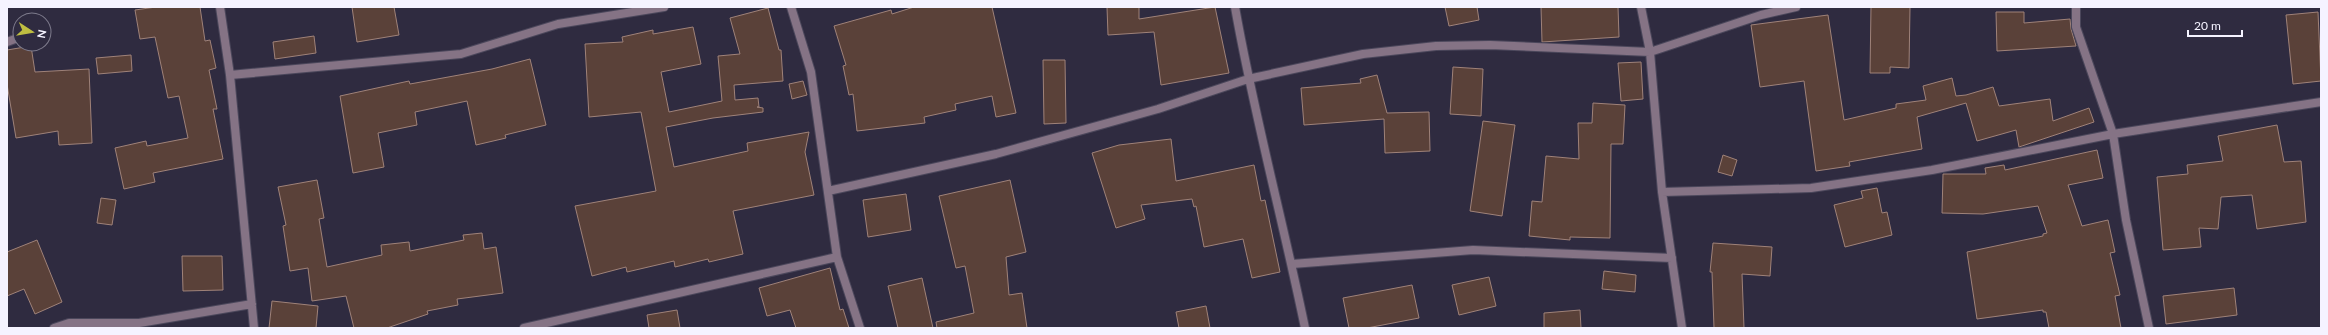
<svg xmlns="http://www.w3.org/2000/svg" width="2328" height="335" viewBox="0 0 2328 335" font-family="Lato,sans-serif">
	<rect width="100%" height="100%" fill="#2f2b40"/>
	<path fill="#5a4139" stroke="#9f8279" d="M 156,7 L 200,7 L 205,41 L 210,40 L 216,68 L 209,70 L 217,109 L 213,109 L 223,159 L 153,173 L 155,182 L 124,189 L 115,148 L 146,141 L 147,146 L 188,138 L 179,96 L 168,98 L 155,37 L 140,39 L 135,10 Z
		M 352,7 L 394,7 L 399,35 L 357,42 Z
		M 914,7 L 992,7 L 1016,113 L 996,117 L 992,96 L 955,104 L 956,110 L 924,117 L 925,123 L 857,131 L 853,94 L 849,95 L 843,66 L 846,65 L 834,26 L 891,10 L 892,14 Z
		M 1107,7 L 1139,7 L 1139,19 L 1215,7 L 1229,73 L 1161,85 L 1154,32 L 1108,35 Z
		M 1445,7 L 1477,7 L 1479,20 L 1449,26 Z
		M 1541,7 L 1618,7 L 1619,37 L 1542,42 Z
		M 1871,7 L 1910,7 L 1909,68 L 1890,67 L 1890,73 L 1870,73 Z
		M 768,8 L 779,50 L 781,50 L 783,81 L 734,85 L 735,100 L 758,98 L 759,107 L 757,107 L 763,108 L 763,112 L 713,118 L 666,127 L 674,167 L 748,151 L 747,143 L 809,132 L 805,152 L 814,195 L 733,211 L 743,254 L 709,262 L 708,259 L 675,267 L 674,261 L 627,272 L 626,267 L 592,276 L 575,206 L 656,191 L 641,112 L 589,117 L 585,44 L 623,42 L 622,37 L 653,30 L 653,34 L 693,27 L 701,64 L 661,72 L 669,112 L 722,101 L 718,56 L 740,54 L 730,18 Z
		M 1996,12 L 2024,12 L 2024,23 L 2070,19 L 2071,29 L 2076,46 L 1997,51 Z
		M 2318,12 L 2321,81 L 2293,84 L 2286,15 Z
		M 1828,15 L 1844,120 L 1896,108 L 1896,104 L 1926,100 L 1923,86 L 1952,78 L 1956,96 L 1966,95 L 1993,87 L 1999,106 L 2050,99 L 2053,121 L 2089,108 L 2094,122 L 2019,147 L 2016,130 L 1977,141 L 1966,103 L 1917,117 L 1922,149 L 1849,162 L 1850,166 L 1816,171 L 1804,81 L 1760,87 L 1751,25 Z
		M 314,36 L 316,53 L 275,59 L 273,42 Z
		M 31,46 L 35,72 L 89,69 L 92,143 L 59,145 L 58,131 L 16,138 L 7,84 L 7,50 Z
		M 131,55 L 132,71 L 98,74 L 96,58 Z
		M 530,59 L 546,125 L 505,135 L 506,138 L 476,145 L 467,101 L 415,112 L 417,125 L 378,133 L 384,167 L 353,173 L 340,96 L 409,81 L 410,84 L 492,69 Z
		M 1043,60 L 1065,60 L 1066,123 L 1044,124 Z
		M 1641,62 L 1643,99 L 1621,101 L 1618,63 Z
		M 1453,67 L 1483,69 L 1481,116 L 1450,114 Z
		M 1377,75 L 1387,113 L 1429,112 L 1430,151 L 1385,153 L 1384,119 L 1304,125 L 1301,88 L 1361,83 L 1360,79 Z
		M 803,81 L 807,95 L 792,99 L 789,84 Z
		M 1593,103 L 1625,105 L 1623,144 L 1611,144 L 1610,238 L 1570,237 L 1570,240 L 1529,236 L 1532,201 L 1542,202 L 1546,156 L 1579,159 L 1578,123 L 1592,123 Z
		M 1483,121 L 1515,125 L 1502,216 L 1470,211 Z
		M 2277,125 L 2284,162 L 2301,161 L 2306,222 L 2257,229 L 2252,195 L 2221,197 L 2218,229 L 2199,228 L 2201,247 L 2163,250 L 2157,177 L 2188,174 L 2187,165 L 2223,161 L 2218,136 Z
		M 1171,139 L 1176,181 L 1254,165 L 1261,201 L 1265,200 L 1280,272 L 1252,278 L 1243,239 L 1204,247 L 1196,206 L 1194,207 L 1192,199 L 1141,205 L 1145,219 L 1116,228 L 1092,153 L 1119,145 Z
		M 2097,150 L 2103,178 L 2068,185 L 2082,226 L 2108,220 L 2115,252 L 2110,253 L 2120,295 L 2115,296 L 2121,328 L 2049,328 L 2046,312 L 2043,312 L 2043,310 L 1977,319 L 1967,252 L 2043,236 L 2043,234 L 2047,233 L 2038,206 L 1983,214 L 1942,213 L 1943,174 L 1986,174 L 1985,168 L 2004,165 L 2005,170 Z
		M 1723,155 L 1737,160 L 1732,176 L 1718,172 Z
		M 317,180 L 324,218 L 319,219 L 327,267 L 382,255 L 381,245 L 409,242 L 410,251 L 464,240 L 463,235 L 482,233 L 484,249 L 496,247 L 503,293 L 457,299 L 458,305 L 427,311 L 428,314 L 387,328 L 354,328 L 346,296 L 312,301 L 308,268 L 290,271 L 283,226 L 286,225 L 278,187 Z
		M 1010,180 L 1026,252 L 1006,257 L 1009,295 L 1022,293 L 1027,328 L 937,328 L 936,322 L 974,313 L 965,266 L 956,268 L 939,196 Z
		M 1877,188 L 1882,213 L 1887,212 L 1892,235 L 1845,247 L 1834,205 L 1863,198 L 1861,191 Z
		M 906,194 L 911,230 L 868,237 L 863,200 Z
		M 101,198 L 116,200 L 112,225 L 97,223 Z
		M 37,240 L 62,302 L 35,314 L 24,289 L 7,296 L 7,252 Z
		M 1713,243 L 1772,247 L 1770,276 L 1742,274 L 1744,328 L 1714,328 L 1712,272 L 1710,272 Z
		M 182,256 L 222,256 L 223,290 L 183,291 Z
		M 830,268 L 840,310 L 843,309 L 849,328 L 796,328 L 790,310 L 767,316 L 759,288 Z
		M 1604,271 L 1636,275 L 1635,292 L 1602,289 Z
		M 1489,277 L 1496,306 L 1459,315 L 1452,285 Z
		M 922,278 L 933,328 L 898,328 L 888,286 Z
		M 1412,285 L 1419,318 L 1367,328 L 1349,328 L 1343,298 Z
		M 2234,288 L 2237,315 L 2166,324 L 2163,296 Z
		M 272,301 L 318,306 L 316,328 L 269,328 Z
		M 1206,306 L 1210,328 L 1179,328 L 1176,312 Z
		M 677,310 L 680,328 L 649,328 L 647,315 Z
		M 1580,310 L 1581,328 L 1544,328 L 1544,313 Z"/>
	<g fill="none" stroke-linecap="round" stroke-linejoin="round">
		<defs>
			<path id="street" d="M 220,7 L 230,75 L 254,328
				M 791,7 L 811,72 L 837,257 L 860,328
				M 1235,7 C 1254,115 1283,221 1305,328
				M 1641,7 L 1650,52 L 1662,192 L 1682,328
				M 2076,7 L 2076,27 L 2113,134 L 2126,220 L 2149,328
				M 7,42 L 15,39
				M 230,75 L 461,54 L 558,24 L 664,7
				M 828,191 L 996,154 L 1158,109 L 1248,79 L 1363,54 L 1436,46 L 1490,45 L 1650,52 L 1761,15 L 1796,7
				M 1662,192 L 1811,188 L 1932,170 L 2113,134 L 2321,102
				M 1292,264 L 1473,250 L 1672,258
				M 54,328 L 69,323 L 139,323 L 252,304
				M 524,328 L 837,257"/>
		</defs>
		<use href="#street" stroke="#4b475b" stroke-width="10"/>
		<use href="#street" stroke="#857385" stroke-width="8"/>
	</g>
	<rect width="2328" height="335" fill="none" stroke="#f5f3ff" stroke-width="16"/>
	<g transform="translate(32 32) rotate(102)"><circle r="19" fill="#2f2b40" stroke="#7e7b8c"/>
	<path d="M0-3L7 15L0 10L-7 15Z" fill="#bfbe41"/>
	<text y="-6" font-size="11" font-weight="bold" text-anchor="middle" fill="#f5f3ff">N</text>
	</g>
	<path d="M2188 30v6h54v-6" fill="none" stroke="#f5f3ff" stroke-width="2"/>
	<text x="2194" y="30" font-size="12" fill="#f5f3ff" stroke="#2f2b40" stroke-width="3" paint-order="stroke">20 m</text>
</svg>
